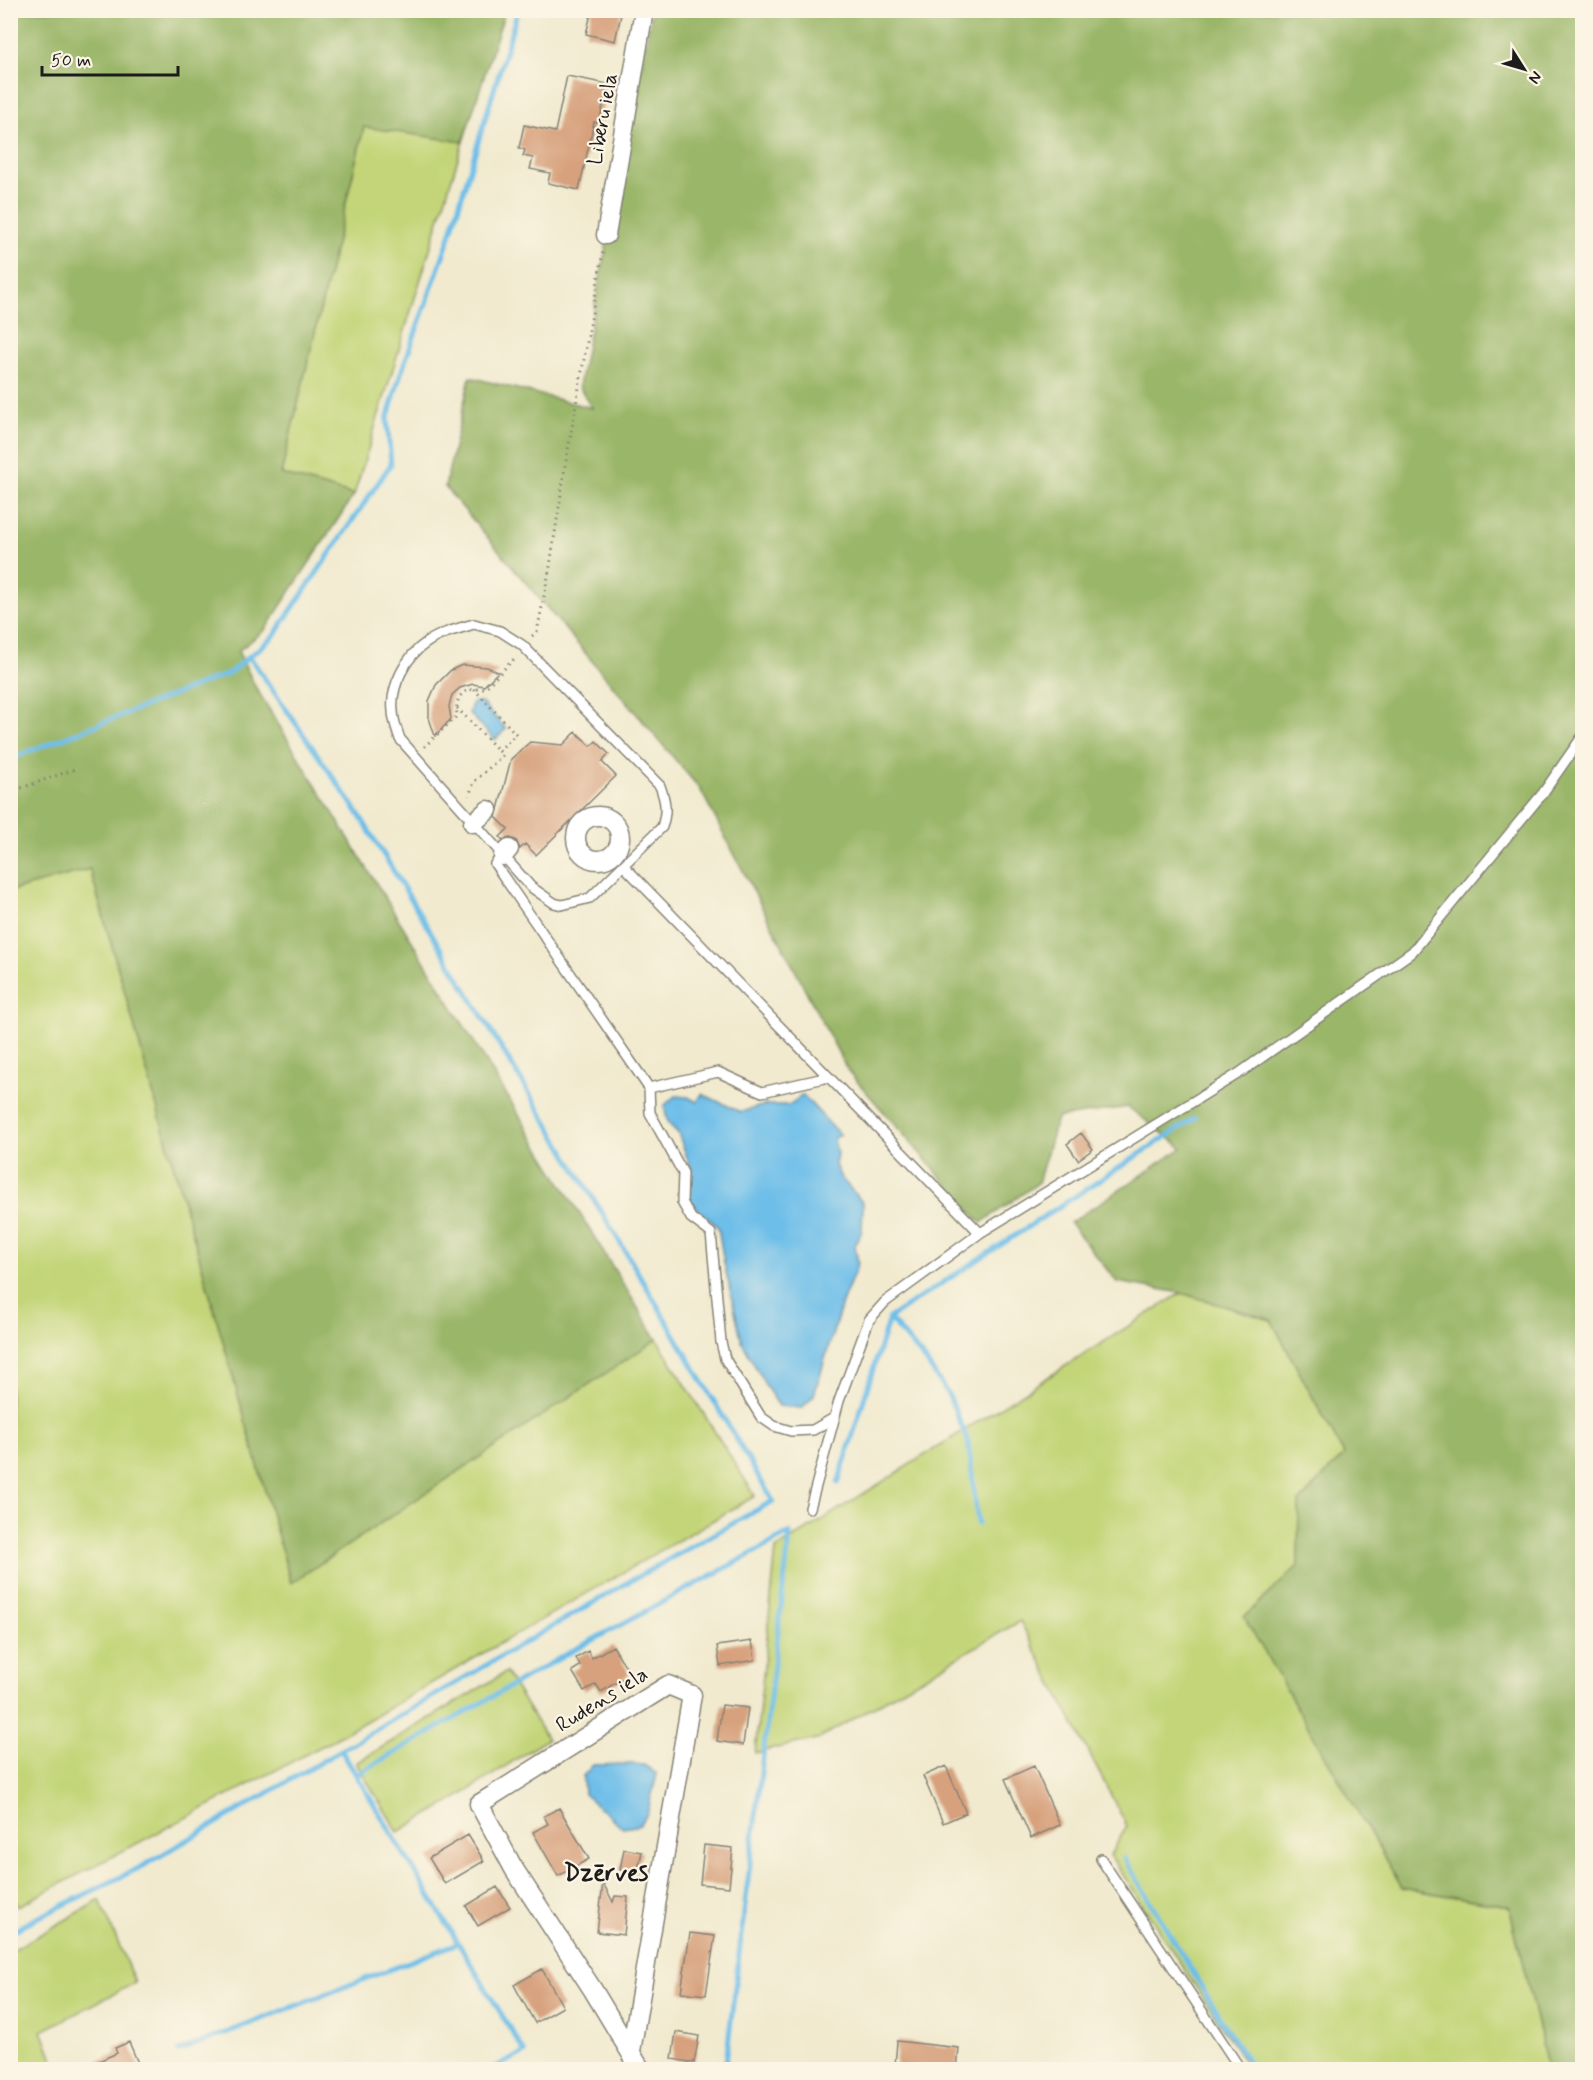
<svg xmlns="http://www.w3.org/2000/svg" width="1593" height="2080" viewBox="0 0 1593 2080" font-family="Mynerve,sans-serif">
	<rect width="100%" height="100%" fill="#fcf5e5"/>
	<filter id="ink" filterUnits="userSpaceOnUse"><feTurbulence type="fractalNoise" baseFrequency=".0167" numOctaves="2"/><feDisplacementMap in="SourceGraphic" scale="12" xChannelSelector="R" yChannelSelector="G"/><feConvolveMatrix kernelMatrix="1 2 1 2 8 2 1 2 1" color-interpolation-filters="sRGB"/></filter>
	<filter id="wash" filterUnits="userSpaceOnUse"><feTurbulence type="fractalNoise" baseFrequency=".008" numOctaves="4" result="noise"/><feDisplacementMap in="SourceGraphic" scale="24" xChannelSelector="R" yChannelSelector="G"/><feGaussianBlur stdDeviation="1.35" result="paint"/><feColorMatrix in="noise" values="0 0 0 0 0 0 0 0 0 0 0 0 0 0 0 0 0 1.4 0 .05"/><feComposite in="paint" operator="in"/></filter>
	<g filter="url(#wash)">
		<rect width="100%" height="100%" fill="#f1eacf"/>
		<path fill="#c3d578" stroke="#70784a" stroke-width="1.5" d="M 364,127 L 463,142 L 354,495 L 281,474 Z
			M 90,869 L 291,1583 L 657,1339 L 755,1496 L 335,1739 L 17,1907 L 10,1876 L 10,891 Z
			M 1181,1293 L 1271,1320 L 1344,1455 L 1299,1502 L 1298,1566 L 1402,1888 L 1509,1906 L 1548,2069 L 1249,2069 L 1110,1855 L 1127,1826 L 1020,1621 L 820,1738 L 755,1753 L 776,1549 Z
			M 506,1672 L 547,1739 L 454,1800 L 398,1832 L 356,1763 Z
			M 100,1900 L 135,1983 L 42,2031 L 57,2069 L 11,2069 L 11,1951 Z"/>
		<path fill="#9ab668" stroke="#5b6942" stroke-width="1.5" d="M 10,11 L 505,11 L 463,142 L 364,127 L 281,474 L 354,495 L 265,630 L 238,651 L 256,688 L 657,1339 L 291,1583 L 90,869 L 11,891 Z
			M 652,11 L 1582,11 L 1582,2069 L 1548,2069 L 1509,1906 L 1402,1888 L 1244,1617 L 1298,1566 L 1299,1502 L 1344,1455 L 1271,1320 L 1181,1293 L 1117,1282 L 1070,1223 L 1182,1148 L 1128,1107 L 1057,1118 L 1038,1183 L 981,1223 L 848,1071 L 700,789 L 445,487 L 470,377 L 592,408 L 579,386 Z"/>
		<path fill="#6dbee9" stroke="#446d82" stroke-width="1.5" d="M 476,702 L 481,702 L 506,729 L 495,740 L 469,713 L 472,704 Z
			M 702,1094 L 741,1112 L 765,1105 L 789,1105 L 803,1095 L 840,1135 L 834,1138 L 837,1154 L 835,1165 L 841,1178 L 863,1203 L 862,1231 L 855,1245 L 858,1263 L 842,1303 L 814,1395 L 802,1408 L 779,1406 L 767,1388 L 742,1342 L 724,1263 L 718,1227 L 688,1200 L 692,1171 L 678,1133 L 668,1123 L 664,1106 L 675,1096 L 688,1097 L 697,1102 Z
			M 633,1764 L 644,1765 L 657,1774 L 647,1814 L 640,1825 L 623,1828 L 584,1794 L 583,1776 L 593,1765 Z"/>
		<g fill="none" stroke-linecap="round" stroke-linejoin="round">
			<path stroke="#6dbee9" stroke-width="5" d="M 10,759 L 229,673 L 273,637 L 391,464 L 387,420 L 400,376 L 448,242 L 518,10
				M 889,1318 L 926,1361 L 949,1396 L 968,1441 L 978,1524
				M 838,1483 L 889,1318 L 1195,1118
				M 341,1750 L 525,2053 L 489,2070
				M 356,1775 L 574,1650 L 790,1533
				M 1124,1858 L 1236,2044 L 1255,2070
				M 10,1934 L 23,1925 L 143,1866 L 632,1580 L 773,1501 L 621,1244 L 360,816 L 249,656
				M 179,2051 L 458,1943
				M 725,2070 L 790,1533"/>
		</g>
		<g id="blocks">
			<path fill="#d7a17d" d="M 592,10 L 622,10 L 615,41 L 586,34 Z
				M 567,76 L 608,84 L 599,123 L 594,122 L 579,190 L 548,183 L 550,173 L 530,169 L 533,158 L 523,156 L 525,150 L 519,148 L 524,125 L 555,132 Z
				M 462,665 L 487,667 L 498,672 L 484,686 L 473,684 L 460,688 L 452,695 L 449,706 L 451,719 L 435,736 L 429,718 L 429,701 L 436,685 L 451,670 Z
				M 576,732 L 591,746 L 596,741 L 609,754 L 602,762 L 616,776 L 536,855 L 525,844 L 520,849 L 516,840 L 510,838 L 503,840 L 500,837 L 508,829 L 496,817 L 511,759 L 530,742 L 563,745 Z
				M 1081,1133 L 1093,1149 L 1078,1160 L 1067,1144 Z
				M 752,1641 L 755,1660 L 720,1666 L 717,1646 Z
				M 613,1646 L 630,1674 L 601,1692 L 596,1684 L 584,1691 L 572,1671 L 580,1666 L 576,1658 L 588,1651 L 592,1658 Z
				M 722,1705 L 748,1708 L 743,1745 L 717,1741 Z
				M 946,1766 L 966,1813 L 943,1823 L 923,1776 Z
				M 1034,1766 L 1060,1825 L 1031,1838 L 1005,1779 Z
				M 559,1808 L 589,1859 L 558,1876 L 533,1832 L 548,1824 L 544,1816 Z
				M 468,1835 L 484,1861 L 445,1884 L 429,1858 Z
				M 704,1845 L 733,1848 L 729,1887 L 700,1884 Z
				M 624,1849 L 642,1852 L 637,1873 L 620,1870 Z
				M 603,1883 L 613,1902 L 615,1896 L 628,1897 L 624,1935 L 597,1932 Z
				M 497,1887 L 510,1907 L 478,1926 L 466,1906 Z
				M 690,1933 L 715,1936 L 706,1995 L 681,1992 Z
				M 542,1969 L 563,2007 L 535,2023 L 514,1985 Z
				M 676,2032 L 699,2036 L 694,2063 L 672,2059 Z
				M 897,2041 L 959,2048 L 957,2070 L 915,2070 L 895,2066 Z
				M 129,2042 L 141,2070 L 78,2070 L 117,2053 L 115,2048 Z"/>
		</g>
	</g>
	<g filter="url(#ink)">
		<use href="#blocks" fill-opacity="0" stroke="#868376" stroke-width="1.5"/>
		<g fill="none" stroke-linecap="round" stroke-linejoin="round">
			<defs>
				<path id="lane" d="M 474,624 L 500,631 L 522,645 L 660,786 C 666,802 667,811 662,827 L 590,898 L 562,905 L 554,903 L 531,887 L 400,739 C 397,730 393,720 393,711 C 390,687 406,656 426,643 C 440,633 457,629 474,624 Z
					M 503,856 L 495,864 L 649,1088 L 718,1072 L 762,1092 L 829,1077
					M 624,866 L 980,1233
					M 649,1088 L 650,1113 L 683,1173 L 682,1202 L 691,1218 L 711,1233 L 721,1342 L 725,1359 L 761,1417 L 774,1426 L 791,1431 L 813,1430 L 834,1418
					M 810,1508 L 839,1401 L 869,1320 L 885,1302 L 980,1233 L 1241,1072 L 1412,952 L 1543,793 L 1582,737
					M 1101,1859 L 1241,2070"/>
				<path id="street" d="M 606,235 L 644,10
					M576 838a22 22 0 1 1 44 0a22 22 0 1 1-44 0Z
					M 473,823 L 488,810
					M 503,856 L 509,849
					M 631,2051 L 692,1695 L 668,1685 L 479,1804 L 514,1869 L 593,1990 L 641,2070"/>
			</defs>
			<use href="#lane" stroke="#868376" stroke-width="12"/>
			<use href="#street" stroke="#868376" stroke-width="21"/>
			<path stroke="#868376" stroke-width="3" stroke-dasharray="1.5 4.5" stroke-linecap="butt" d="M 532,636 L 537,632 L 550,566 L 566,461 L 603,252
				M 474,689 L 516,734 L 498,751
				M 457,708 L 503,755 L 474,782 L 469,796
				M 424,747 L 457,716 C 455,695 463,688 484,689 L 516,657
				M 10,792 L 78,768"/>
			<use href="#lane" stroke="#fff" stroke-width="9"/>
			<use href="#street" stroke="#fff" stroke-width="18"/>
		</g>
	</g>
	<g text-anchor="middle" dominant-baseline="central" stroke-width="4.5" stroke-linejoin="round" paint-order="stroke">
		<g font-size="21" fill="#1c1c1c" stroke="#fcf5e5">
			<text transform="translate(603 119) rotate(-80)">Liberu iela</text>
			<text transform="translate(602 1700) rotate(-32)">Rudens iela</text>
		</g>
		<g font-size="24" font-weight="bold" fill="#1c1c1c" stroke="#fcf5e5">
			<text x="606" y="1873">Dzērves</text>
		</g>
	</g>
	<rect width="1593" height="2080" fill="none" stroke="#fcf5e5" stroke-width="36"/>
	<g transform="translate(1524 69) rotate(127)" stroke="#fcf5e5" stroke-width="4.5" paint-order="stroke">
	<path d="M0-4.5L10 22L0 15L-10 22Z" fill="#1c1c1c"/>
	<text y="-9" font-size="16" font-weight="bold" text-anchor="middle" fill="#1c1c1c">N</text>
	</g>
	<path d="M42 66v9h136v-9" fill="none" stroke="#1c1c1c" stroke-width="3"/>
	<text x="51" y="66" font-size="18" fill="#1c1c1c" stroke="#fcf5e5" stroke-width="4.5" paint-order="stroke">50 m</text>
</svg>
